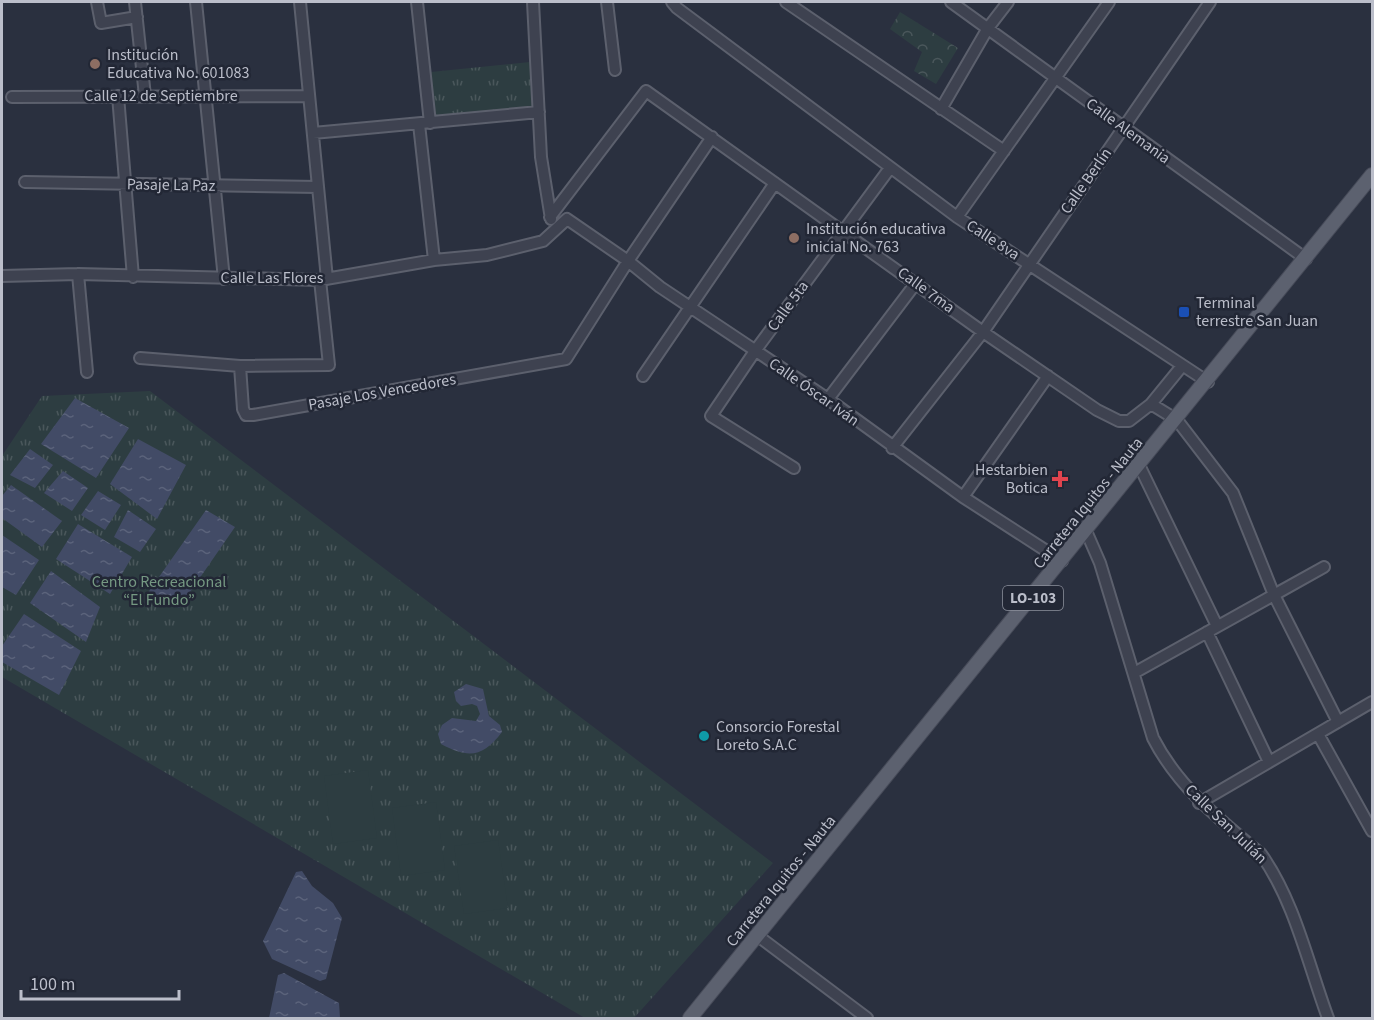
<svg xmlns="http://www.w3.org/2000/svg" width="1374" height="1020" viewBox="0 0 1374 1020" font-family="'Source Sans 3',sans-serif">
	<defs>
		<pattern id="grass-tufts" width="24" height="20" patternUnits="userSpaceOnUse" patternTransform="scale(1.5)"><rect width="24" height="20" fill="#2d3d41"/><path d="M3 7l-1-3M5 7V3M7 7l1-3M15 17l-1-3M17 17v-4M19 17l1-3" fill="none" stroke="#4a575b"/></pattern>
		<pattern id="forest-crowns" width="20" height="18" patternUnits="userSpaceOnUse" patternTransform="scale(1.5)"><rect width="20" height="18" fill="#2d3d41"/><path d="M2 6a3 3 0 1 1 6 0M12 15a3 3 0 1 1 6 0" fill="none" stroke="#4a575b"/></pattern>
		<pattern id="water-ripples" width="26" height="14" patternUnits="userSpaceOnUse" patternTransform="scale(1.5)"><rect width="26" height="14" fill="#424b66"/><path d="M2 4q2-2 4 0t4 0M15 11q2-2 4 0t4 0" fill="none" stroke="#5b637b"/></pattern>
	</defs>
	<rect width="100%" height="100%" fill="#2a303f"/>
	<path fill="url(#grass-tufts)" d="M 530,62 L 533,108 L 435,117 L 431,72 Z
		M 150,391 L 773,863 L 634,1018 L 585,1018 L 2,677 L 2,456 L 42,396 Z"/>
	<path fill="url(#forest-crowns)" d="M 900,12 L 958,48 L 936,84 L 914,71 L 922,52 L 890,29 Z"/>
	<path fill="#2d3d41" d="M 368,770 L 377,838 L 333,844 L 324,776 Z
		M 436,802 L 445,870 L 401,876 L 392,808 Z
		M 498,840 L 508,908 L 464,914 L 454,846 Z"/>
	<path fill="url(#water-ripples)" d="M 75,398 L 129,428 L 96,478 L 41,444 Z
		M 138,439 L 186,465 L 157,519 L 110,484 Z
		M 30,449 L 53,465 L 35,488 L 10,475 Z
		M 63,471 L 88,488 L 72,511 L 44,493 Z
		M 11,485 L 62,521 L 42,547 L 2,518 L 2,496 Z
		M 98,491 L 121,505 L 105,530 L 81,515 Z
		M 128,510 L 156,529 L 140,552 L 114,537 Z
		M 206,510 L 235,527 L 179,608 L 147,594 Z
		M 78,524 L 132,557 L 110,594 L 56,559 Z
		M 2,535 L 39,560 L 16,595 L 2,587 Z
		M 51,571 L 100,607 L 86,642 L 30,603 Z
		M 24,614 L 81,651 L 59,695 L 2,662 L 2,646 Z
		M 466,684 L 483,689 L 489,716 L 500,725 L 502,732 C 483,757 469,759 441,744 L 438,734 L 442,725 L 452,718 L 476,721 L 480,714 L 477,706 L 472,704 L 461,706 L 456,701 L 454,692 Z
		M 302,871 L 312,886 L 333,903 L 342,918 L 326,979 L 320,981 L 272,959 L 263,941 L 296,872 Z
		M 284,973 L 339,1003 L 340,1018 L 269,1018 L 278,975 Z"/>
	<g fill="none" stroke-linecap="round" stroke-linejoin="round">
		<defs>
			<path id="minor" d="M 97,2 L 101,23 L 137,17
				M 135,2 L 145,96
				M 196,2 L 224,279
				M 300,2 L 327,279
				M 417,2 L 430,123
				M 533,2 L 541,157 L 551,219
				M 607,2 L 615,70
				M 672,2 L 677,8 L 957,217 L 1208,382
				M 786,2 L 1004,151
				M 951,2 L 1306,259
				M 118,96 L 133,277
				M 12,97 L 309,96
				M 941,109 L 988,28 L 1008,2
				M 419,124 L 434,260
				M 313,133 L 539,112
				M 25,182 L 318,187
				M 550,217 L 646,91 L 983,332 L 1097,410 L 1119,421 L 1129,421 L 1151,404 L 1182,366
				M 957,217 L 1109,2
				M 78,274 L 87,372
				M 2,276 L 78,274 L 320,280 L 434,260 L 487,255 L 543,241 L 567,219 L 628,261 L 660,287 L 828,399 L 963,497 L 1062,561
				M 140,358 L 240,366 L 329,365 L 320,280
				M 240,366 L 243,409 L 246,415 L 253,415 L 566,359 L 628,261 L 712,137
				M 643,376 L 775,183
				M 828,399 L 916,283
				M 1151,404 L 1177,420 L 1233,493 L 1274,595 L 1338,722
				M 892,448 L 983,332 L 1210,2
				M 1139,465 L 1217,626
				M 794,468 L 711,416 L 755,351 L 890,168
				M 963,497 L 1048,376
				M 1086,531 L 1100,563 L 1153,738 C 1178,787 1220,820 1261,854 C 1295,902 1308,964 1328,1018
				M 1207,632 L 1269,762
				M 1134,673 L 1324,567
				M 1318,734 L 1372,831
				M 1199,803 L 1372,702
				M 758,936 L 867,1018"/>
			<path id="major" d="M 690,1018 L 1372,175"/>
		</defs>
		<use href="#minor" stroke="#5c606d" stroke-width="14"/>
		<use href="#major" stroke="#474b59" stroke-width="16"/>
		<use href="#minor" stroke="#3e4250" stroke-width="10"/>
		<use href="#major" stroke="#5c616f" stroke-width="14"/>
	</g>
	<g fill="#8d6e63" stroke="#222735" stroke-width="2">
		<circle cx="95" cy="64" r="6"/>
		<circle cx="794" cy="238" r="6"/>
	</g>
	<rect fill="#1a4fb4" stroke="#222735" stroke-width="2" x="1178" y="306" width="12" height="12" rx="3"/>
	<path fill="#e0444e" stroke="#222735" stroke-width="2" d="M1057 470h6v6h6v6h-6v6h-6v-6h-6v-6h6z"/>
	<circle fill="#0f9aa8" stroke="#222735" stroke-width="2" cx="704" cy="736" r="6"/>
	<g text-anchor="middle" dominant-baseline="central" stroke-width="5" stroke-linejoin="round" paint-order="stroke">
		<rect fill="#222735" stroke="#8d919d" stroke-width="1.5" x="1003" y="586" width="60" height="24" rx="4.5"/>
		<g font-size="15" font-weight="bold" fill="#bbbeca">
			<text x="1033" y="598">LO-103</text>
		</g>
		<g font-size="16" fill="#bbbeca" stroke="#222735" text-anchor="start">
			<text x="107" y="55">Institución<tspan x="107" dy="18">Educativa No. 601083</tspan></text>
			<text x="806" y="229">Institución educativa<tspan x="806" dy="18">inicial No. 763</tspan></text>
			<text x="1196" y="303">Terminal<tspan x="1196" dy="18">terrestre San Juan</tspan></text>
			<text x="1048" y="470" text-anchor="end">Hestarbien<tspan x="1048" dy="18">Botica</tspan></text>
			<text x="716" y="727">Consorcio Forestal<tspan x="716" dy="18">Loreto S.A.C</tspan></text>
		</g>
		<g font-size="16" fill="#bbbeca" stroke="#222735">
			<text x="161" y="96">Calle 12 de Septiembre</text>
			<text transform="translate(1128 131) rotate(36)">Calle Alemania</text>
			<text transform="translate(1086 181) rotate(-55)">Calle Berlín</text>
			<text transform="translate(171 185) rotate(1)">Pasaje La Paz</text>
			<text transform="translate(993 240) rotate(33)">Calle 8va</text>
			<text x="272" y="278">Calle Las Flores</text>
			<text transform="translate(926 290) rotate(36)">Calle 7ma</text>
			<text transform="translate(788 306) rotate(-54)">Calle 5ta</text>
			<text transform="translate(382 392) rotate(-10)">Pasaje Los Vencedores</text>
			<text transform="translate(814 392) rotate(35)">Calle Óscar Iván</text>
			<text transform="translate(1088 503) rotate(-51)">Carretera Iquitos - Nauta</text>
			<text transform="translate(1226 824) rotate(44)">Calle San Julián</text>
			<text transform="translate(781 881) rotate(-51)">Carretera Iquitos - Nauta</text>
		</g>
		<g font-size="16" fill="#759882" stroke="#222735">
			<text x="159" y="582">Centro Recreacional<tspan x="159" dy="18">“El Fundo”</tspan></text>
		</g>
	</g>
	<rect width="1374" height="1020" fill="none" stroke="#bbbeca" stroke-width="6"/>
	<path d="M21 990v9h158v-9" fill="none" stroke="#bbbeca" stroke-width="3"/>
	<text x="30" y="990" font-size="18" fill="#bbbeca" stroke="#222735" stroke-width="4.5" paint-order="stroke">100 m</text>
</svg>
